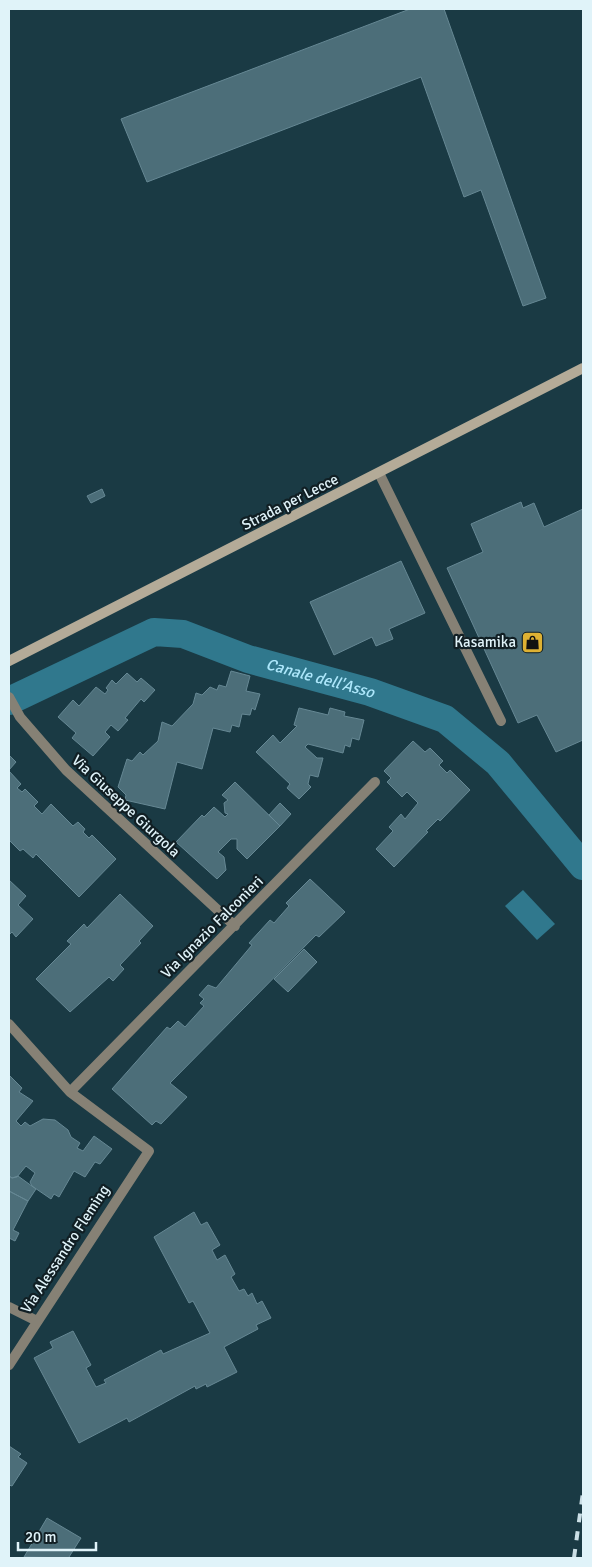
<svg xmlns="http://www.w3.org/2000/svg" width="592" height="1567" viewBox="0 0 592 1567" font-family="Signika,sans-serif">
	<rect width="100%" height="100%" fill="#1a3a44"/>
	<path fill="#30788d" d="M 523,890 L 555,924 L 537,940 L 505,906 Z"/>
	<g fill="none" stroke-linecap="round" stroke-linejoin="round">
		<path stroke="#30788d" stroke-width="28" id="s1" d="M 9,701 L 154,632 L 183,634 L 248,659 L 370,692 L 445,719 L 498,763 L 583,866"/>
	</g>
	<path fill="#4c6e79" stroke="#668894" d="M 410,9 L 444,9 L 546,298 L 523,306 L 481,190 L 464,197 L 421,77 L 147,182 L 121,119 Z
		M 102,489 L 105,496 L 91,503 L 87,496 Z
		M 521,502 L 523,508 L 534,503 L 544,527 L 583,509 L 583,740 L 556,752 L 537,715 L 518,723 L 447,568 L 483,552 L 471,524 Z
		M 401,561 L 425,613 L 389,629 L 393,639 L 376,646 L 372,637 L 334,655 L 310,602 Z
		M 231,671 L 250,676 L 246,691 L 260,694 L 255,710 L 252,708 L 250,715 L 242,714 L 239,727 L 232,725 L 230,732 L 213,728 L 202,769 L 177,762 L 165,809 L 125,800 L 126,795 L 118,787 L 127,759 L 132,761 L 140,752 L 143,755 L 158,741 L 162,722 L 172,726 L 193,704 L 196,693 L 202,695 L 210,687 L 217,690 L 219,685 L 226,687 Z
		M 127,673 L 137,682 L 141,678 L 155,690 L 144,702 L 141,699 L 125,718 L 128,720 L 118,731 L 111,725 L 105,732 L 110,737 L 93,756 L 72,738 L 76,733 L 58,717 L 73,700 L 79,706 L 96,687 L 105,694 L 108,690 L 106,688 L 112,680 L 116,684 Z
		M 299,708 L 328,715 L 330,708 L 345,712 L 344,716 L 364,720 L 359,740 L 352,738 L 350,747 L 345,745 L 343,753 L 308,744 L 305,747 L 317,758 L 323,758 L 318,777 L 310,775 L 308,784 L 311,787 L 299,799 L 287,788 L 290,784 L 256,752 L 273,735 L 280,743 L 297,726 L 294,725 Z
		M 413,741 L 425,752 L 430,748 L 443,761 L 439,765 L 447,773 L 450,770 L 470,790 L 440,821 L 438,819 L 426,831 L 428,832 L 394,867 L 376,849 L 393,831 L 389,827 L 401,814 L 405,819 L 418,803 L 407,792 L 402,797 L 387,782 L 391,778 L 384,771 Z
		M 9,755 L 16,762 L 9,770 Z
		M 9,771 L 21,784 L 17,788 L 22,792 L 25,789 L 38,802 L 34,806 L 42,814 L 51,804 L 73,826 L 78,822 L 85,829 L 83,832 L 89,838 L 92,835 L 116,859 L 79,897 L 36,854 L 33,858 L 23,849 L 20,851 L 9,840 Z
		M 235,782 L 280,826 L 247,859 L 237,849 L 237,839 L 231,839 L 218,852 L 224,857 L 226,870 L 217,879 L 176,842 L 202,815 L 204,817 L 214,807 L 225,817 L 228,814 L 225,813 L 224,803 L 228,800 L 222,795 Z
		M 280,803 L 291,814 L 280,826 L 269,815 Z
		M 310,879 L 345,912 L 319,937 L 316,935 L 170,1083 L 187,1097 L 161,1124 L 156,1121 L 152,1125 L 112,1089 L 167,1027 L 170,1029 L 178,1021 L 185,1027 L 204,1006 L 200,1003 L 204,999 L 199,995 L 208,985 L 216,988 L 252,945 L 249,943 L 270,920 L 274,923 L 289,906 L 286,903 Z
		M 9,880 L 26,896 L 18,905 L 33,919 L 16,937 L 12,932 L 9,935 Z
		M 120,894 L 153,926 L 139,941 L 141,943 L 120,965 L 124,969 L 113,981 L 109,977 L 70,1012 L 36,979 L 71,944 L 67,941 L 84,924 L 87,928 Z
		M 304,949 L 317,962 L 288,992 L 274,979 Z
		M 9,1075 L 22,1088 L 19,1092 L 33,1101 L 16,1121 L 21,1126 L 25,1122 L 30,1126 L 43,1119 L 55,1120 L 68,1130 L 71,1137 L 80,1143 L 77,1148 L 83,1151 L 94,1136 L 112,1149 L 100,1164 L 95,1162 L 85,1177 L 74,1171 L 59,1197 L 54,1194 L 51,1199 L 32,1186 L 30,1182 L 35,1173 L 26,1166 L 17,1177 L 12,1178 L 9,1176 Z
		M 9,1176 L 12,1178 L 18,1176 L 36,1189 L 28,1201 L 9,1191 Z
		M 9,1191 L 28,1201 L 13,1230 L 19,1233 L 15,1241 L 9,1238 Z
		M 194,1212 L 201,1225 L 207,1222 L 220,1245 L 212,1250 L 217,1260 L 225,1255 L 235,1274 L 231,1277 L 239,1291 L 244,1289 L 248,1296 L 252,1293 L 257,1304 L 262,1301 L 271,1318 L 256,1325 L 258,1329 L 224,1347 L 237,1372 L 207,1387 L 206,1384 L 196,1389 L 195,1386 L 129,1422 L 127,1418 L 79,1443 L 34,1358 L 53,1348 L 50,1342 L 73,1331 L 91,1365 L 86,1368 L 96,1387 L 106,1383 L 104,1380 L 161,1350 L 163,1354 L 210,1333 L 193,1301 L 189,1303 L 154,1237 Z
		M 9,1446 L 21,1454 L 18,1457 L 27,1463 L 12,1486 L 9,1485 Z
		M 47,1518 L 81,1538 L 69,1557 L 71,1558 L 24,1557 Z"/>
	<g fill="none" stroke-linecap="round" stroke-linejoin="round">
		<path stroke="#868175" stroke-width="10" d="M 379,473 L 501,721"/>
		<path stroke="#868175" stroke-width="10" d="M 9,697 L 20,717 L 66,770 L 235,926
			M 9,1024 L 70,1092 L 149,1151 L 9,1365
			M 70,1092 L 375,782
			M 9,1307 L 37,1321"/>
		<path stroke="#b4ab98" stroke-width="10" d="M 9,661 L 583,368"/>
		<path stroke="#cbdfe6" stroke-width="4" stroke-dasharray="9 9" stroke-linecap="butt" d="M 574,1558 L 583,1492"/>
	</g>
	<defs>
		<symbol id="shop-square" viewBox="-11 -11 22 22"><rect x="-9" y="-9" width="18" height="18" rx="4" fill="#deb133" stroke="#111f24"/><path d="M-5-2.5h2.3a2.7 3.5 0 0 1 5.4 0H5L5.5 6h-11ZM-1.5-2.5h3a1.5 2.3 0 0 0-3 0Z" fill="#111"/></symbol>
	</defs>
	<g fill-rule="evenodd">
		<use href="#shop-square" x="520" y="630" width="25" height="25"/>
	</g>
	<g text-anchor="middle" dominant-baseline="central" stroke-width="4.5" stroke-linejoin="round" paint-order="stroke">
		<g font-size="15" fill="#e0f3f9" stroke="#111f24">
			<text transform="translate(290 502) rotate(-27)">Strada per Lecce</text>
			<text transform="translate(126 806) rotate(43)">Via Giuseppe Giurgola</text>
			<text transform="translate(212 927) rotate(-45)">Via Ignazio Falconieri</text>
			<text transform="translate(65 1249) rotate(-57)">Via Alessandro Fleming</text>
		</g>
		<g font-size="15" fill="#e0f3f9" stroke="#111f24" text-anchor="end">
			<text x="516" y="642">Kasamika</text>
		</g>
		<g font-size="16" font-style="italic" fill="#ade7fb" stroke="#111f24">
			<text stroke="none"><textPath href="#s1" startOffset="334">Canale dell'Asso</textPath></text>
		</g>
	</g>
	<rect width="592" height="1567" fill="none" stroke="#e0f3f9" stroke-width="20"/>
	<path d="M18 1542v8h78v-8" fill="none" stroke="#e0f3f9" stroke-width="2.5"/>
	<text x="25" y="1542" font-size="15" fill="#e0f3f9" stroke="#111f24" stroke-width="4" paint-order="stroke">20 m</text>
</svg>
